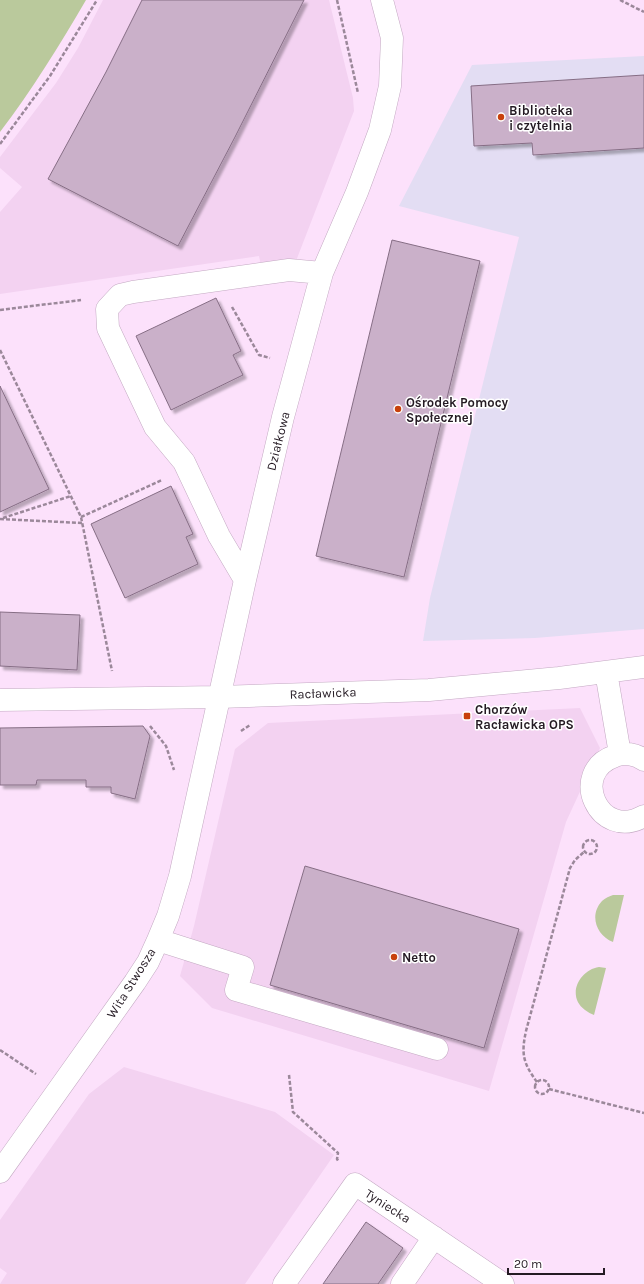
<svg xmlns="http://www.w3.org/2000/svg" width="644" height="1284" viewBox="0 0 644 1284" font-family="Karla,sans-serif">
	<defs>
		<filter id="shadow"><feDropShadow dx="3.5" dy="3.5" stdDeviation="1" flood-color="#0004"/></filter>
	</defs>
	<rect width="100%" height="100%" fill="#fce1fb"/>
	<path fill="#f3d2f1" d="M 103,0 L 329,0 L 353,98 L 354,111 L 296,261 L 261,266 L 259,256 L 0,294 L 0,212 L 22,187 L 0,168 L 0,157 L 56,83 L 78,48 Z
		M 580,708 L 600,748 L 566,822 L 489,1091 L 212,1008 L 180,976 L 194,926 L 235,749 L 268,723 Z
		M 124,1067 L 275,1112 L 334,1155 L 245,1284 L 0,1284 L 7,1273 L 0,1268 L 0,1220 L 89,1094 Z"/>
	<path fill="#e3ddf3" d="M 644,56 L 644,629 L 535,638 L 423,641 L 430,598 L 519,237 L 399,206 L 472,65 Z"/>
	<path fill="#bac99c" d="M 0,0 L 86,0 C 59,46 32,90 0,132 Z
		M 613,895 L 624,895 L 613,942 C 596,935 589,915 602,901 C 605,898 610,896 613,895 Z
		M 599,967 L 606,968 L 594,1015 C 591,1014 588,1012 585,1010 C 566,996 579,970 599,967 Z"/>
	<path fill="#cab0c9" stroke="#866e85" filter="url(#shadow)" d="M 142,0 L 304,0 L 235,137 L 178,246 L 48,179 L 106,72 Z
		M 644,75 L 644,148 L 533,155 L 532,143 L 474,146 L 471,86 Z
		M 392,240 L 480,261 L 404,577 L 316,556 Z
		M 216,298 L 241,351 L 233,355 L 243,375 L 171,410 L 136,336 Z
		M 0,386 L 49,489 L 0,512 Z
		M 171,486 L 193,534 L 186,537 L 198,564 L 125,598 L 91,524 Z
		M 0,612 L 80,615 L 77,670 L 0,666 Z
		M 143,726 L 150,736 L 135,799 L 111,793 L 111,787 L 86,787 L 86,780 L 37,780 L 36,785 L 0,785 L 0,728 Z
		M 305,866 L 519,929 L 484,1048 L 270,985 Z
		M 366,1222 L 403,1248 L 378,1284 L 323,1284 Z"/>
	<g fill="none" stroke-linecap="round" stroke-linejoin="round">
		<defs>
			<path id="minor" d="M 245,580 L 219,536 L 184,462 L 155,427 L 108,328 L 107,309 L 120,295 L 133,292 L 289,270 L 322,273
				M 606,672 L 620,754
				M 0,700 L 220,697 L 429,690 L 559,678 L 644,667
				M 644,760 C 636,754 624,752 615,756 C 568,772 599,842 644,816
				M 158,940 L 243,967 L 236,990 L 437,1049
				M 0,1172 L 135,982 L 148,962 L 158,940 L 168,916 L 180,876 L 245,580 L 283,417 L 322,273 L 357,192 L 380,130 L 390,86 L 392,38 L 382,0
				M 284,1284 L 355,1184 L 503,1284
				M 402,1284 L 434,1237"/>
		</defs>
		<use href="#minor" stroke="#c3a9c2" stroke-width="23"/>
		<path stroke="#9b889a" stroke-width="2.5" stroke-dasharray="4 2" stroke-linecap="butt" d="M 337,0 L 358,93
			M 620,0 L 644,12
			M 0,144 L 50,76 L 97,0
			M 232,307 L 259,355 L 270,358
			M 0,310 L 81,300
			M 0,350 L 81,517 L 112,671
			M 81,517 L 162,480
			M 3,518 L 71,496
			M 0,519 L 82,523
			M 150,726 L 166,746 L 174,770
			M 241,731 L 250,725
			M583 847a7 7 0 1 1 14 0a7 7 0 1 1-14 0Z
			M 0,1050 L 36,1074
			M 289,1075 L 293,1112 L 338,1153 L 337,1159 L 339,1162
			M535 1087a7 7 0 1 1 14 0a7 7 0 1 1-14 0Z
			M 537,1082 C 523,1063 521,1054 526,1031 L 570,868 L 575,860 L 585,851
			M 549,1089 L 644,1113"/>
		<use href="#minor" stroke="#fff" stroke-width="22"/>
	</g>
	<g fill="#c8410c" stroke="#fff" stroke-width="1.5">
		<circle cx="501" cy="117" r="4"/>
		<circle cx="398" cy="409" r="4"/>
		<rect x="463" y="712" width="8" height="8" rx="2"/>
		<circle cx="394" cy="957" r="4"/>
	</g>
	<g text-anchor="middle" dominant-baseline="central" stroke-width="3" stroke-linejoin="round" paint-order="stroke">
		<g font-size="13" font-weight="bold" fill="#241a23" stroke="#fff" text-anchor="start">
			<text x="509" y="110">Biblioteka<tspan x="509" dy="15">i czytelnia</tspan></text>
			<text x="406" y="402">Ośrodek Pomocy<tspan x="406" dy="15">Społecznej</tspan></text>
			<text x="475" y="709">Chorzów<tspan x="475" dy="15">Racławicka OPS</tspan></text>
			<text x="402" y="957">Netto</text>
		</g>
		<g font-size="13" fill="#241a23" stroke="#fff">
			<text transform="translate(278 441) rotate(-76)">Działkowa</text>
			<text transform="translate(323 693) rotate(-2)">Racławicka</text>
			<text transform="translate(131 983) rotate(-58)">Wita Stwosza</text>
			<text transform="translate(388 1206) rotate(33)">Tyniecka</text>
		</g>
	</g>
	<path d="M508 1268v6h96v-6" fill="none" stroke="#241a23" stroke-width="2"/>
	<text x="514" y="1268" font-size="12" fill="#241a23" stroke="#ffffff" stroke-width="3" paint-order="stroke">20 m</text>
</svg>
